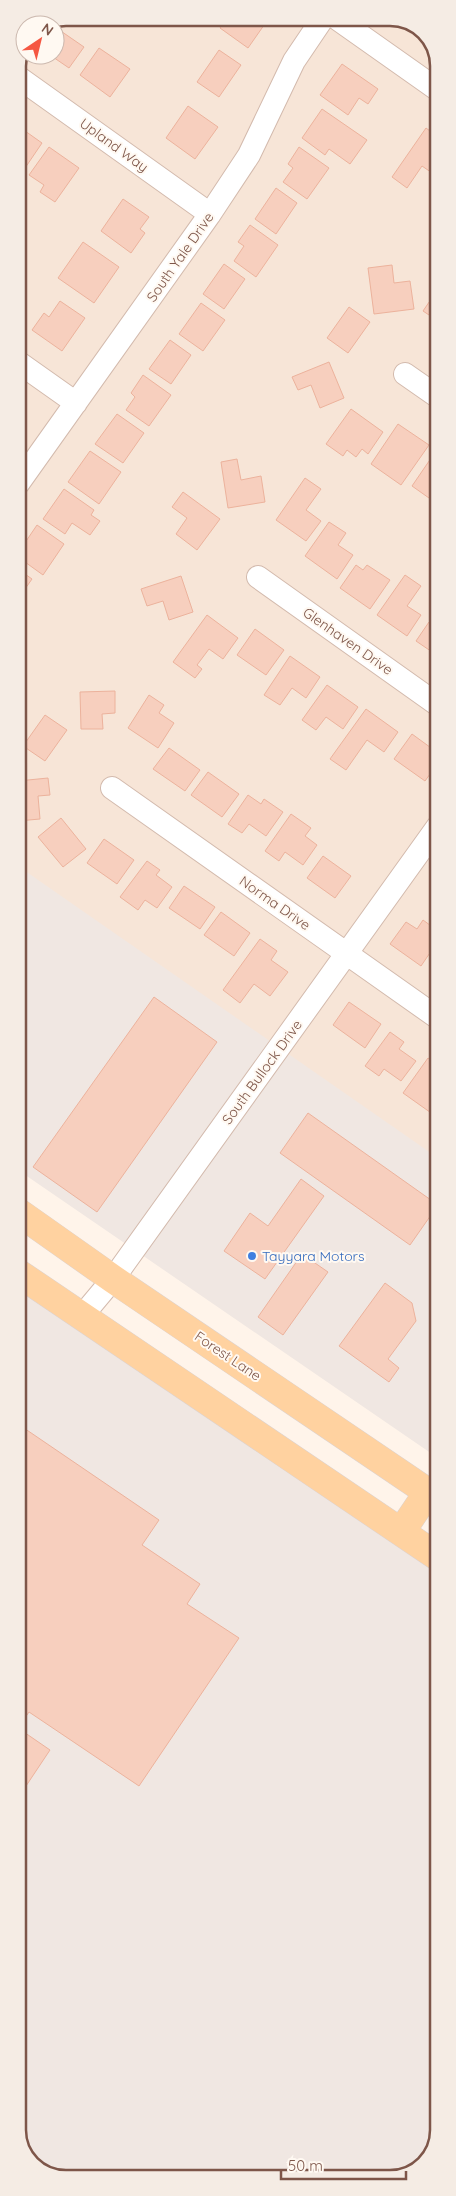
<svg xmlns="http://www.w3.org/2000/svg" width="456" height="2196" viewBox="0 0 456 2196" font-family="Quicksand,sans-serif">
	<rect width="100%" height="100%" fill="#fff4ea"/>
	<path fill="#f7e5d7" d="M 67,18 L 396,18 L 424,32 L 438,60 L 438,1161 L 18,867 L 18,66 L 25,49 L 25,55 L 55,55 L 55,25 L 48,25 Z"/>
	<path fill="#f0e7e2" d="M 18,866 L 438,1158 L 438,1458 L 18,1170 Z
		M 18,1273 L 438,1561 L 438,2130 L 427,2162 L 396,2178 L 60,2178 L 32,2164 L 18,2136 Z"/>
	<path fill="#f7cfbe" stroke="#ecb29c" d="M 227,18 L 269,18 L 248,48 L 220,28 Z
		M 402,21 L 424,32 L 426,35 L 424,37 Z
		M 55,27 L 84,47 L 69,68 L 50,55 L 55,55 Z
		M 99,48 L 130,69 L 110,97 L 80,75 Z
		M 219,50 L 241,65 L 219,97 L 197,82 Z
		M 342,64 L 378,89 L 368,104 L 359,98 L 348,115 L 320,95 Z
		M 188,106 L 218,127 L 195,159 L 166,138 Z
		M 322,109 L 367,140 L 350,164 L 329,149 L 325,155 L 302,138 Z
		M 18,126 L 42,143 L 23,171 L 18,167 Z
		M 426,128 L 438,137 L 438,177 L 422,166 L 407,188 L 392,177 Z
		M 49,147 L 79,168 L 55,202 L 40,192 L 44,185 L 29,175 Z
		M 299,147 L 329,168 L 307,199 L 283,182 L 293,168 L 288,164 Z
		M 276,188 L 297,203 L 276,234 L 255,219 Z
		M 123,199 L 149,217 L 140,229 L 145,233 L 131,253 L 101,231 Z
		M 250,225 L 278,245 L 256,277 L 234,261 L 244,246 L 238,242 Z
		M 83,242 L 119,267 L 94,303 L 58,278 Z
		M 224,264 L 245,279 L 224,309 L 203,294 Z
		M 392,265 L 394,283 L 410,281 L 414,309 L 374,314 L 368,268 Z
		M 438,289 L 438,321 L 423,311 Z
		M 60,301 L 85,318 L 62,351 L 32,330 L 44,313 L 49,317 Z
		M 201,303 L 225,320 L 203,351 L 179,334 Z
		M 349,307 L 370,322 L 348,353 L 327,338 Z
		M 170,340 L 191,355 L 171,384 L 149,369 Z
		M 329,362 L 344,398 L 320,408 L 311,385 L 298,390 L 292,377 Z
		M 143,375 L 171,395 L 149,426 L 126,410 L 135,397 L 131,393 Z
		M 351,409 L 383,432 L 368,454 L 362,449 L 356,457 L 347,450 L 343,456 L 326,444 Z
		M 117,414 L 144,433 L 123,463 L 95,444 Z
		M 398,424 L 429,445 L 401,485 L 371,464 Z
		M 438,448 L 438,484 L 429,498 L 412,486 Z
		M 90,451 L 121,472 L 99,504 L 68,482 Z
		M 237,459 L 241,480 L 261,476 L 265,502 L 228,508 L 221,462 Z
		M 305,478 L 321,489 L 306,510 L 321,521 L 306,541 L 276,520 Z
		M 64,489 L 94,510 L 91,515 L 100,521 L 90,535 L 72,523 L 65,534 L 43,519 Z
		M 183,492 L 220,519 L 197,550 L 176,534 L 187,518 L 172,507 Z
		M 329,522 L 346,533 L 338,545 L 353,555 L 337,579 L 305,556 Z
		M 37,525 L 64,544 L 43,575 L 18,557 L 18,553 Z
		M 356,565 L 363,570 L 367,565 L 390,580 L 370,609 L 340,588 Z
		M 18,569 L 32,579 L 18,599 Z
		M 405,575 L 421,586 L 407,606 L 421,615 L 407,636 L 377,615 Z
		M 181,576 L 193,612 L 169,620 L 163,601 L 147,606 L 141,589 Z
		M 207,615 L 238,638 L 223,659 L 209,649 L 197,665 L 202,669 L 195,678 L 173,662 Z
		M 429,622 L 438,629 L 438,656 L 416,641 Z
		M 255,629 L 284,650 L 266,675 L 237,655 Z
		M 290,656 L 320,677 L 306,698 L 292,688 L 280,705 L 264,695 Z
		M 327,685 L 358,707 L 343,729 L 326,717 L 316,730 L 302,720 Z
		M 115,691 L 115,713 L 102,714 L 103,729 L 81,729 L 80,692 Z
		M 149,695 L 164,705 L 159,713 L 174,723 L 158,748 L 128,728 Z
		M 366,709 L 398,732 L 384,752 L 367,740 L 346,770 L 330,759 Z
		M 45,715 L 67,730 L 45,761 L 23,746 Z
		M 412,734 L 438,753 L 438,763 L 425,781 L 394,759 Z
		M 169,748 L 200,770 L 185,791 L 153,769 Z
		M 208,772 L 239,794 L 222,817 L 191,795 Z
		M 48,778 L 50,795 L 38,796 L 40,819 L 18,821 L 18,781 Z
		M 248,795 L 261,804 L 264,799 L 283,812 L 266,836 L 249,824 L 242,833 L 228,824 Z
		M 291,814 L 311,828 L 305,836 L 317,845 L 303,865 L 285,852 L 279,861 L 265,851 Z
		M 61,818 L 86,849 L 63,867 L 38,837 Z
		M 104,839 L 134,860 L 117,884 L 87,863 Z
		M 323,856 L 351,876 L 335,898 L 307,878 Z
		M 147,861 L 160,870 L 156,875 L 172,887 L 157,908 L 145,900 L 138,910 L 120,897 Z
		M 184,886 L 215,907 L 200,929 L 169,908 Z
		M 221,912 L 250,933 L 234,956 L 204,935 Z
		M 423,920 L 438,931 L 438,941 L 421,966 L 390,944 L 406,922 L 417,929 Z
		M 260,939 L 277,951 L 271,960 L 288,972 L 270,996 L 254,984 L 240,1003 L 223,990 Z
		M 438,964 L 438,980 L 431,975 Z
		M 154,997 L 217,1042 L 97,1212 L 33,1167 Z
		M 349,1002 L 381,1024 L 365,1048 L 333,1025 Z
		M 390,1032 L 404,1042 L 399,1049 L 416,1061 L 401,1081 L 384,1069 L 379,1076 L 365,1066 Z
		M 428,1058 L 438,1065 L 438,1072 L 434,1078 L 438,1081 L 438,1109 L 434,1115 L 403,1093 Z
		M 308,1113 L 438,1205 L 410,1245 L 280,1153 Z
		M 301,1179 L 324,1196 L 265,1279 L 224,1251 L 250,1213 L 268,1226 Z
		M 302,1254 L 328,1272 L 283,1335 L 258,1317 Z
		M 385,1283 L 412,1303 L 416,1321 L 388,1359 L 399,1368 L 389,1382 L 339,1346 Z
		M 18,1424 L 159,1520 L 142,1545 L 200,1584 L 187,1604 L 239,1638 L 139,1786 L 29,1712 L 18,1728 Z
		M 18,1728 L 50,1750 L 18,1798 Z"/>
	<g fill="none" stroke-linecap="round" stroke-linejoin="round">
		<defs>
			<path id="minor" d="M 336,18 L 438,90
				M 18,77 L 210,214
				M 18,362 L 76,403
				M 405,374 L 438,397
				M 18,484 L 210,214 L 249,155 L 294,61 L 323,18
				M 258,577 L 438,705
				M 112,788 L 438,1018
				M 82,1316 L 113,1279 L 438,826"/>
			<path id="major" d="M 18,1212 L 113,1279 L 438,1499
				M 18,1273 L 438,1557
				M 401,1532 L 428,1492"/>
		</defs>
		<use href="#minor" stroke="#d3baad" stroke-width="24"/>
		<use href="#major" stroke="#ddd3d0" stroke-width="29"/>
		<use href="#minor" stroke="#fff" stroke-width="22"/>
		<use href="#major" stroke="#ffd2a0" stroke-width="28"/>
	</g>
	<circle fill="#3f7fe0" stroke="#fff9f2" stroke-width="2" cx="252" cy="1256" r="5"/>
	<g text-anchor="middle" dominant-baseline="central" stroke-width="4" stroke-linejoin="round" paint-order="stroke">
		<g font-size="14" fill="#7e5649" stroke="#fff9f2">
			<text transform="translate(114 145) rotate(36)">Upland Way</text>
			<text transform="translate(180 257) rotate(-55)">South Yale Drive</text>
			<text transform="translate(348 641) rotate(35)">Glenhaven Drive</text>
			<text transform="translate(275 903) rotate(35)">Norma Drive</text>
			<text transform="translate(262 1072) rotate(-54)">South Bullock Drive</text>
			<text transform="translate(228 1356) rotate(34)">Forest Lane</text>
		</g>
		<g font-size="14" fill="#366cbe" stroke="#fff9f2" text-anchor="start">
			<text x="262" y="1256">Tayyara Motors</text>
		</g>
	</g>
	<path d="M0 0H456V2196H0ZM66 26H390A40 40 0 0 1 430 66V2130A40 40 0 0 1 390 2170H66A40 40 0 0 1 26 2130V66A40 40 0 0 1 66 26Z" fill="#f5ece4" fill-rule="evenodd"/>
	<path fill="none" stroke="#7e5649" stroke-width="2.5" d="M66 26H390A40 40 0 0 1 430 66V2130A40 40 0 0 1 390 2170H66A40 40 0 0 1 26 2130V66A40 40 0 0 1 66 26Z"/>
	<g transform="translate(40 40) rotate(35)"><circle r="24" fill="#fff9f2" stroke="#cbb8ae"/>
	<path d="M0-4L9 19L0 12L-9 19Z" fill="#f55742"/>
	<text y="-8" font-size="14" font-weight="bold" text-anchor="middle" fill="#7e5649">N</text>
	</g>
	<path d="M281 2171v8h125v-8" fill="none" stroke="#7e5649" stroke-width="2.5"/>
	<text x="288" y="2171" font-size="15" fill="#7e5649" stroke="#fff9f2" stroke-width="4" paint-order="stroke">50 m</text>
</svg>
